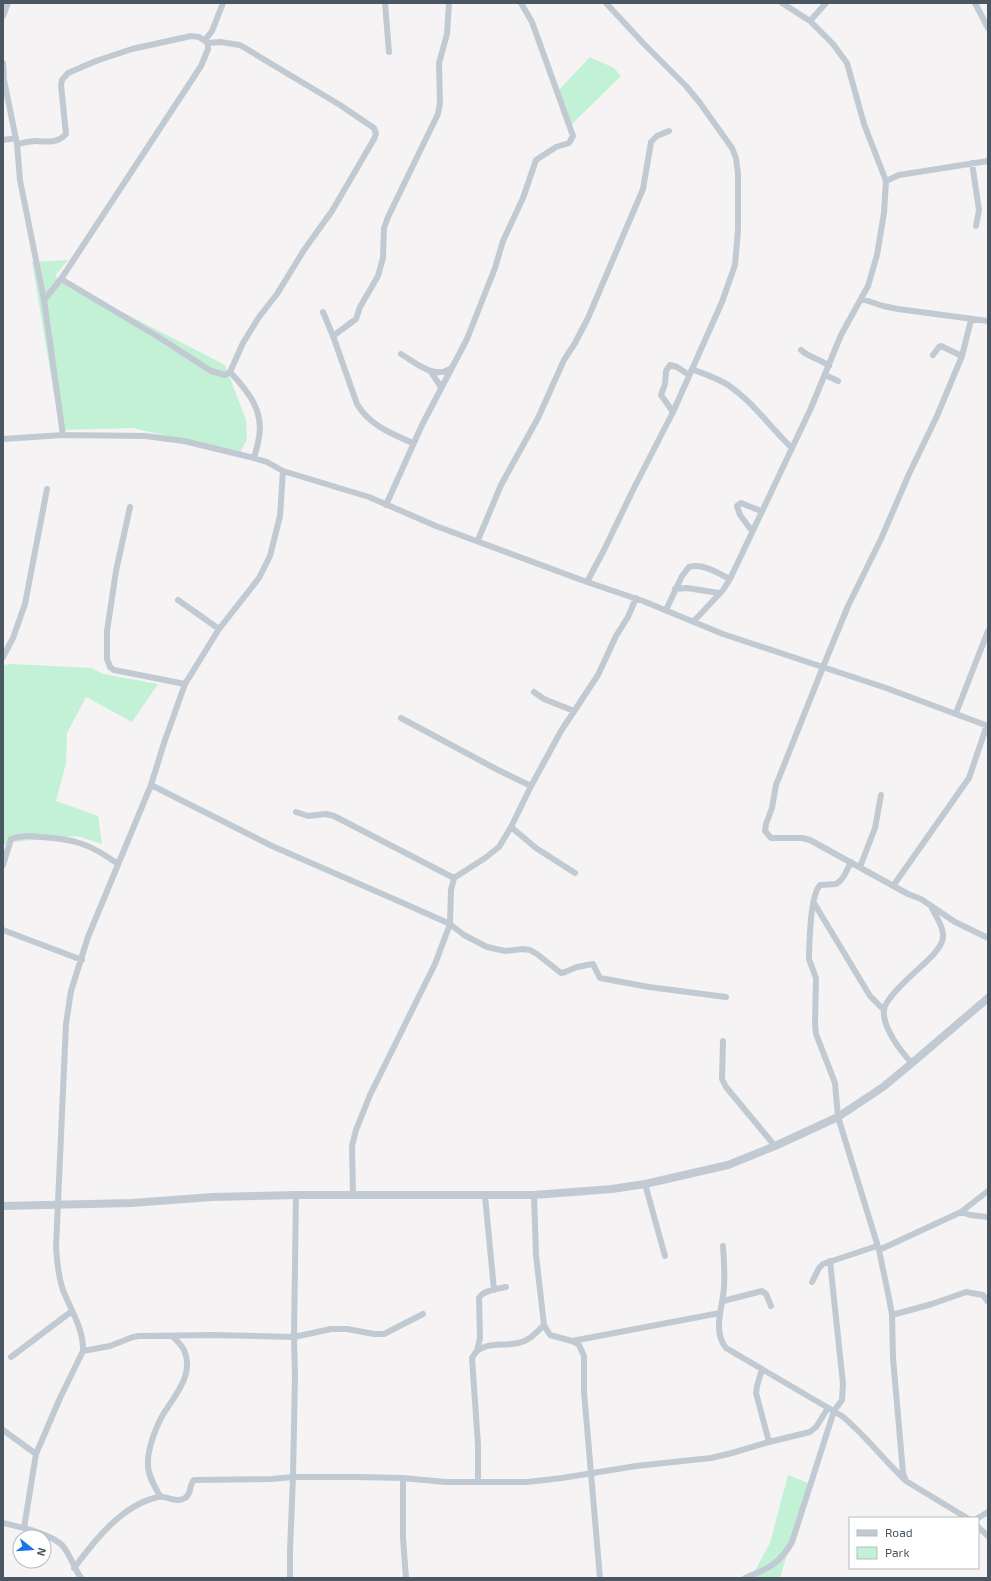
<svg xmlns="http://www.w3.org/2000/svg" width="991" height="1581" viewBox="0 0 991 1581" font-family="'Exo 2',sans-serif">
	<rect width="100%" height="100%" fill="#f5f3f3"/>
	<path fill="#c3f1d5" d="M 590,57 L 614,68 L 621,76 L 571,125 L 559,90 Z
		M 68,260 L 55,276 L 60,280 L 225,365 L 246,420 L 247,439 L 240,453 L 133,428 L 60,430 L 32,262 Z
		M 12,664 L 91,668 L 103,674 L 158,684 L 132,722 L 86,697 L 67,733 L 66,763 L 56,801 L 98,816 L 102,844 L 77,836 L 12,842 L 3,845 L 3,665 Z
		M 788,1475 L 808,1483 L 780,1578 L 751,1578 L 770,1543 Z"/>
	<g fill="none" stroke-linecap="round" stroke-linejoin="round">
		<path stroke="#c1cad2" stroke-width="6" d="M 385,3 L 389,52
			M 975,3 L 988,28
			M 3,16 L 8,3
			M 810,21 L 826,3
			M 205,40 L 212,31 L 223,3
			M 3,63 L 4,80 L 17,144 L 20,180 L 44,300 L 63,435
			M 3,140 L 16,138
			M 17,144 C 23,143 30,141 36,141 C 48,142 58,143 66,134 L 61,85 L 62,80 L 68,73 L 96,61 L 132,49 L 191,36 L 199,37 L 208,43 L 208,49 L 201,66 L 61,279 L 44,300
			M 972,163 L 979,210 L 976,226
			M 886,181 L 899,175 L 988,161
			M 61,279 L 160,338 L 211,371 L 225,375 L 230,372 L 243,343 L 259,317 L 277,294 L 304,250 L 332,211 L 374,139 L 376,134 L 374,128 L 340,105 L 240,45 L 220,42 L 208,43
			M 862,299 L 883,306 L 898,309 L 988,321
			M 323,312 L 333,336 L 357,404 C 369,425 392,434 413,443
			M 971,320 L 962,356 L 937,416 L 909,474 L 881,539 L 848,606 L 823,667 L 776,785 L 772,808 L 766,824 L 765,831 L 771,838 L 802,838 L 810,840 L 908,894 L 921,899 L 955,922 L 988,938
			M 333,336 L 356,319 L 360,307 L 378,276 L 383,258 L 384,228 L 388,217 L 438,114 L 440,103 L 439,63 L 447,34 L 449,3
			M 801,350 C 810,358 820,359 829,366
			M 401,354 C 416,363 433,379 450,369
			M 933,355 L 939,347 L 941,346 L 962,356
			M 692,369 C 704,374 717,378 728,385 C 753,402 771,428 792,448
			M 230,372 C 247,390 264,410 259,437 C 258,444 256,451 254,458
			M 431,372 L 441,387
			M 825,375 L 838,381
			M 673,412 L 661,395 L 665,384 L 666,371 L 670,365 L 677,367 L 689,375
			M 3,439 L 63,435 L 145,436 L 184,441 L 254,458 L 267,462 L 283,471 L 369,497 L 436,526 L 587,582 L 643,601 L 723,634 L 886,688 L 988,726
			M 386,505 L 422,425 L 467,339 L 495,268 L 503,241 L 523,198 L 536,160 L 556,147 L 569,143 L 573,136 L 532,22 L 521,3
			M 130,507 L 116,571 L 107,631 L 107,659 L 110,667 L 114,670 L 185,684
			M 752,531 L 740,515 L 737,506 L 741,503 L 761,511
			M 478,540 L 501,485 L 538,418 L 564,360 L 575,343 L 588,318 L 643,189 L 651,142 L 657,136 L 669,131
			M 587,582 L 604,550 L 634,488 L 673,412 L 722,302 L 735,265 L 738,230 L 738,174 L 736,158 L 732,148 L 700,103 L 686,86 L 644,44 L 606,3
			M 675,589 L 687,588 L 719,593
			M 178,600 L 219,629
			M 666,610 L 682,576 L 689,567 C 703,563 718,573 730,579
			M 694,621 L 723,590 L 730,579 L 811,408 L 841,335 L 868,286 L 877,255 L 884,213 L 886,181 L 864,124 L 847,63 L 833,44 L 810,21 L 782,3
			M 3,657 L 13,638 L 25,604 L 47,489
			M 534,692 L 544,699 L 574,711
			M 956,713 L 988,631
			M 401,718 L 498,770 L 531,786
			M 151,785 L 272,846 L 403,903 L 450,924 L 464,935 L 487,947 L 505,951 L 523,949 L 530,950 L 537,954 L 561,973 L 565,972 L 577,967 L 593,964 L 600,978 L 649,987 L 726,997
			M 296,812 L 308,816 L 326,814 L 334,816 L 454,878
			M 511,827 L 536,848 L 575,873
			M 851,862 L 844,876 L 840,881 L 836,884 L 820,885 C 810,896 810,937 809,953 L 809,959 L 816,978 L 815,1024 L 816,1034 L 835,1083 L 838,1117 L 879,1250 L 889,1298 L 892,1315 L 893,1358 L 903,1473 L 906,1481 L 967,1518
			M 3,865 L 11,839 C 21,835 30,836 41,837 C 75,839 90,844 118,864
			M 860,867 L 875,828 L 881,795
			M 893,886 L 969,778 L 987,725
			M 814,903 L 870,996 L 884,1010
			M 3,930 L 82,960
			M 723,1041 L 722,1079 L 726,1087 L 775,1146
			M 912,1063 C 901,1052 882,1027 884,1010 C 885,996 922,967 933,955 C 938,949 944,942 943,934 C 943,925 934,914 931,906
			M 645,1184 L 665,1256
			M 353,1195 L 352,1146 L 356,1130 L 370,1095 L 435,964 L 450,924 L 451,890 L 454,878 L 485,858 L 499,847 L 511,827 L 531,786 L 561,731 L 598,675 L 616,636 L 628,617 L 636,598
			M 534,1195 L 536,1255 L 544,1325 L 550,1335 L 572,1341 L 579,1345 L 584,1356 L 584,1392 L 600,1578
			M 485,1196 L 494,1290
			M 961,1212 L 970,1215 L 988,1217
			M 723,1246 C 724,1260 725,1273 724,1287 C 723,1307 712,1330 726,1348 L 842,1416 C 865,1435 883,1459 905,1480
			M 879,1250 L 961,1212 L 988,1191
			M 812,1282 L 819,1268 L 823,1264 L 877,1246
			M 723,1301 L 762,1291 L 766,1294 L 771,1306
			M 892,1315 L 932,1304 L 966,1292 L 983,1295 L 988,1302
			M 572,1341 L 720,1313
			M 83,1351 L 110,1346 L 133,1337 L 139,1336 L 213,1335 L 294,1337 L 331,1329 L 347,1329 L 374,1334 L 384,1334 L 423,1314
			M 477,1351 L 480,1338 L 479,1298 C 483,1290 498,1289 506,1287
			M 11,1357 L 72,1311
			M 762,1369 L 757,1386 L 756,1393 L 769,1442
			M 3,1430 L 36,1454
			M 403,1478 L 403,1538 L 406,1578
			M 478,1482 L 478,1445 L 472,1358 C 480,1340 503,1347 518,1343 C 529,1341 536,1333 544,1325
			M 160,1496 C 155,1487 148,1476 148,1465 C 147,1450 154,1433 160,1420 C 171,1399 196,1376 184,1350 C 181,1344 176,1340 172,1336
			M 978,1518 L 988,1512
			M 3,1523 C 20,1527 49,1533 62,1545 C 70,1554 74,1568 81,1578
			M 978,1527 L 988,1536
			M 24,1528 L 36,1454 L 60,1398 L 83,1351 C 84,1329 70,1309 63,1290 C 58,1276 57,1261 56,1247 L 66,1024 L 71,991 L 88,937 L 151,785 L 164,743 L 185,684 L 219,629 L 259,578 L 270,556 L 280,516 L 283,471
			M 74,1568 C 95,1540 122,1505 158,1497 C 167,1495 175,1504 185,1498 C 192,1494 189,1484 194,1480 L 271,1479 L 293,1477 L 357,1477 L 403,1478 L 445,1482 L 527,1482 L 562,1478 L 636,1466 L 711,1458 L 732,1453 L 769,1442 L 810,1432 L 816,1427 L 828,1408
			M 290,1578 L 290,1551 L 293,1477 L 295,1376 L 294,1337 L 296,1195
			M 745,1578 C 767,1569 780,1564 792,1542 L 834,1411 L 842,1400 L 843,1384 L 830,1261"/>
		<path stroke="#c1cad2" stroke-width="8" d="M 3,1206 L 132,1203 L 212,1197 L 296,1195 L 534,1195 L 612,1189 L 645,1184 L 728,1165 L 775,1146 L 838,1117 L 883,1087 L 912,1063 L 988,998"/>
	</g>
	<rect width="991" height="1581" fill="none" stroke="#4a5661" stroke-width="8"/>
	<rect x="849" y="1517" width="130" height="52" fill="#ffffff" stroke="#b7bbc0"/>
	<rect x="857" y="1530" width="20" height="6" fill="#c1cad2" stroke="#b7bbc0"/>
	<text x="885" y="1537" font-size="12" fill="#4a5661">Road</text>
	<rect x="857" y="1547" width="20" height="12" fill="#c3f1d5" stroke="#b7bbc0"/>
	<text x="885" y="1557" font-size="12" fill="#4a5661">Park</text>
	<g transform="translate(32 1549) rotate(107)"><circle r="19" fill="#ffffff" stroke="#b7bbc0"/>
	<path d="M0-3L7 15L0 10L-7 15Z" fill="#1a73e8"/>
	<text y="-6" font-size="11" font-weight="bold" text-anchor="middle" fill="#4a5661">N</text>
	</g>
</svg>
